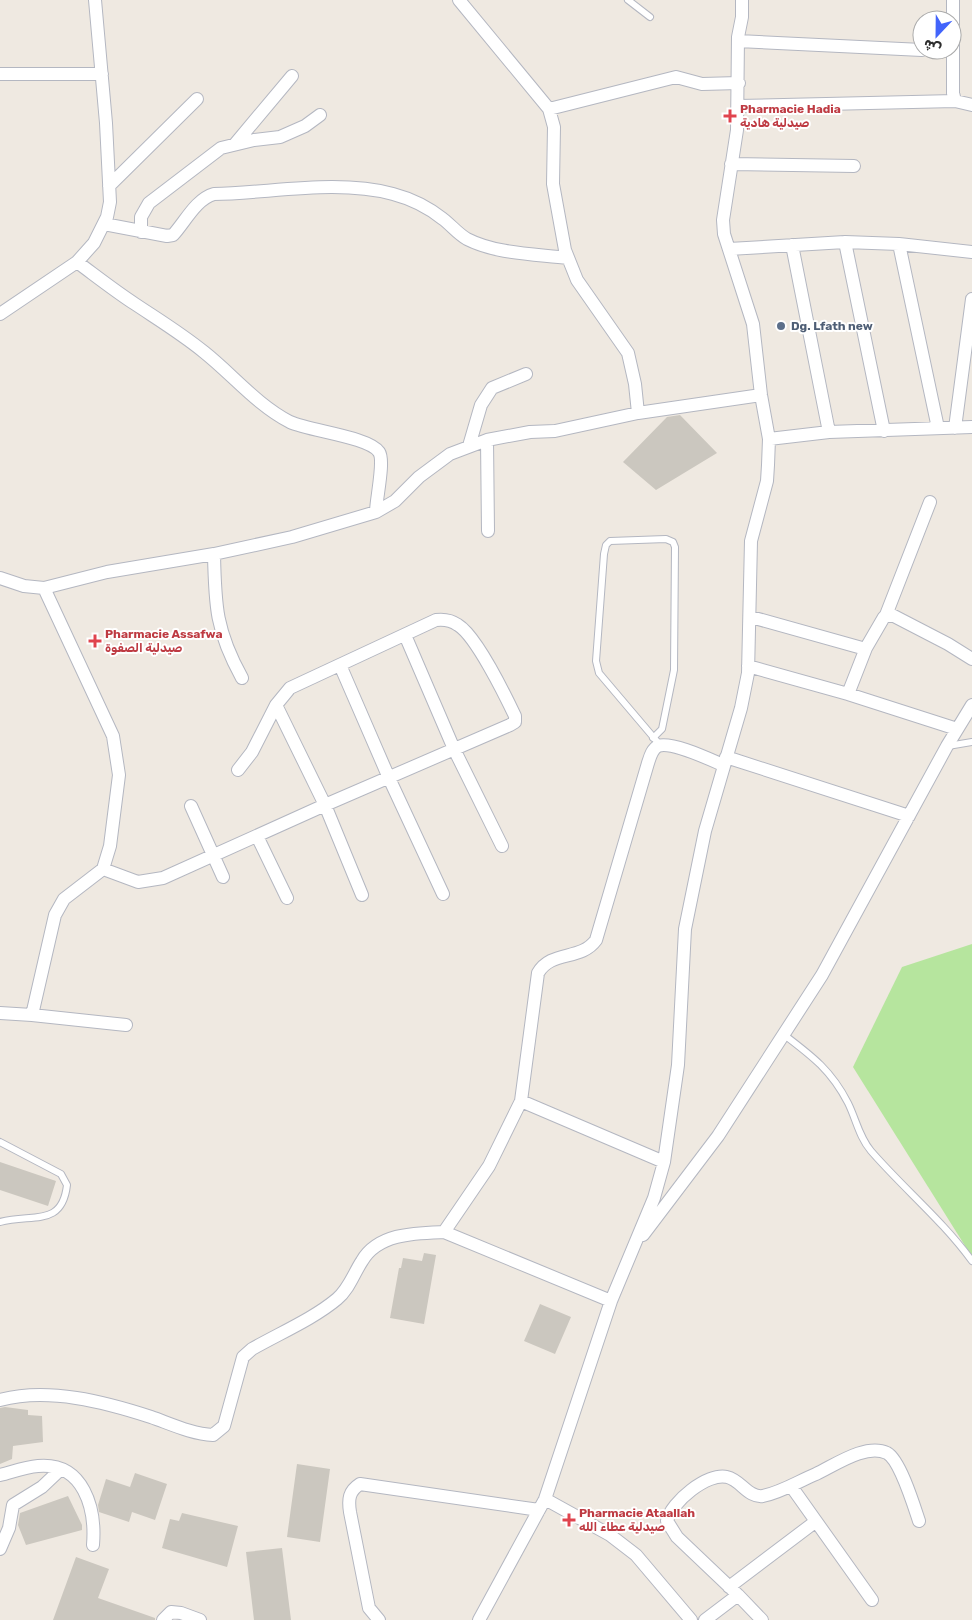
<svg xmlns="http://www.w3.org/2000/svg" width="972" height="1620" viewBox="0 0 972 1620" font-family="Rubik,'Noto Sans Arabic',sans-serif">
	<rect width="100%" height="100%" fill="#efe9e1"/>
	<path fill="#b6e59e" d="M 972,944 L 972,1257 L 853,1067 L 902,967 Z"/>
	<path fill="#cbc7bf" d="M 680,415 L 717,453 L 656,490 L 623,462 L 667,417 Z
		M 0,1162 L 56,1181 L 48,1206 L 0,1190 Z
		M 424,1253 L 436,1255 L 424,1324 L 390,1318 L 399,1268 L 401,1268 L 403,1258 L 422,1261 Z
		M 540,1304 L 571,1317 L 555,1354 L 524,1341 Z
		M 5,1407 L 28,1410 L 28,1415 L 42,1416 L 43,1442 L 13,1446 L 12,1459 L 0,1464 L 0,1408 Z
		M 297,1464 L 330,1469 L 320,1542 L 287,1537 Z
		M 135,1473 L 167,1484 L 155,1520 L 132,1512 L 129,1522 L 99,1512 L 98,1505 L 106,1479 L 130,1487 Z
		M 68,1496 L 82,1525 L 82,1530 L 26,1545 L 18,1525 L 20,1513 Z
		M 182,1513 L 238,1526 L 227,1567 L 162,1548 L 170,1519 L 179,1521 Z
		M 282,1548 L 291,1620 L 254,1620 L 246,1552 Z
		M 76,1557 L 109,1569 L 98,1598 L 155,1618 L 155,1620 L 53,1620 Z"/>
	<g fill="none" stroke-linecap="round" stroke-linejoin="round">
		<defs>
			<path id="lane" d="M 628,0 L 650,17
				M 653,738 L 662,729 L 674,670 L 675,547 L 673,542 L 666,539 L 610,541 L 606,545 L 604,554 L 596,661 L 599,673 L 660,745
				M 948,746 L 972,742
				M 783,1034 C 812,1056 831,1070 848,1103 C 856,1119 859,1137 871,1151 C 904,1189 942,1220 972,1261
				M 0,1142 L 61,1174 L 67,1185 C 62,1228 32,1213 0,1222"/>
			<path id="street" d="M 459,0 L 549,109 L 554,127 L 553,184 L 565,250 L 577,280 L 628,353 L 635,384 L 638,413
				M 953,0 L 953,93 L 955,101 L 972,105
				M 738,41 L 922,50
				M 0,74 L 102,74
				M 738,106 L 955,101
				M 549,109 L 676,77 L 702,84 L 739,83
				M 235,144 L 292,76
				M 731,164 L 854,166
				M 109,186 L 197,99
				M 104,224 L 167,236 L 173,235 C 185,222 196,199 214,194 C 271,193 337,179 393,194 C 412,199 428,207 443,219 C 451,225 458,234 467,239 C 496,254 536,254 568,258
				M 141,232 L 141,217 L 149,203 L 221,148 L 254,140 L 280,137 L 305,126 L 320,115
				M 845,242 L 884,431
				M 899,244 L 938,428
				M 792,245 L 829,432
				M 729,249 L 845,242 L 899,244 L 972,252
				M 77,262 C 96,276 115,291 135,304 C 159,320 182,334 204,352 C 233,375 257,405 290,422 C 310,431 369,437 379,452 C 385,461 376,499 376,512
				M 0,314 L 77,262 L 94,243 L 107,217 L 110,202 L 106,123 L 95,0
				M 955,428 L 972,299
				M 769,439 L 829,432 L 972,427
				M 487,440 L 488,531
				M 469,446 L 481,405 L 492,388 L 526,374
				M 214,554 C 215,606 216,631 242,678
				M 0,578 L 24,586 L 44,588 L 107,572 L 214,554 L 292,537 L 376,512 L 395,501 L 419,477 L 450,454 L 487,440 L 530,432 L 555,431 L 638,413 L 761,395
				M 886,615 L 930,502
				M 751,617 L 862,648 L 866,648 L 884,617 L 892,615 L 948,644 L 972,659
				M 405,635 L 454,749 L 502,846
				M 340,665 L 389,778 L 443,894
				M 748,666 L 848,694 L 957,729
				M 848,694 L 866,648
				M 276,705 L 325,805 L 362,895
				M 726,757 L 909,816
				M 191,806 L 223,877
				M 257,836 L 287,898
				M 103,869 L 138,882 L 163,878 L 325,805 L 510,725 L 515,722 L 515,716 C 505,695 476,636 458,625 C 451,620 444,619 436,620 L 290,688 L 276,705 L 252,752 L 238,770
				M 0,1013 L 32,1015 L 55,915 L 64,899 L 103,869 L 110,846 L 119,775 L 113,736 L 44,588
				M 32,1015 L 126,1025
				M 521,1101 L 664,1162
				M 444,1232 L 489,1166 L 521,1101 L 538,973 C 551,950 581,961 596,940 L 648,763 C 650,757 652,749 658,746 C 671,741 709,759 723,765
				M 643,1235 L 718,1136 L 822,975 L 947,746 L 972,705
				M 0,1400 C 48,1387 105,1402 151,1417 C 171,1424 192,1434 213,1435 L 224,1426 L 243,1357 L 252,1349 C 280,1333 313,1319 337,1299 C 349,1289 354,1273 362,1261 C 378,1233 416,1233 444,1232 L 611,1301
				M 0,1475 C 12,1472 25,1467 38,1466 C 84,1462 96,1509 93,1545
				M 791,1486 L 872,1600
				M 545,1499 L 610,1535 L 636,1555 L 691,1620
				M 0,1549 L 9,1528 L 13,1505 L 42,1487 L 61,1469
				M 729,1587 L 815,1522
				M 738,1595 L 762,1620
				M 163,1620 L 171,1612 L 181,1613 L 200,1620
				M 379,1620 L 369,1608 L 350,1512 C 348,1499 349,1491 360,1484 L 539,1510
				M 479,1620 L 545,1499 L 611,1301 L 654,1198 L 664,1162 L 678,1065 L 685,929 L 705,831 L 741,708 L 748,673 L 751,541 L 767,481 L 768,465 L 769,439 L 761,395 L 753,324 L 724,234 L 723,220 L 737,130 L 738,37 L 742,17 L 742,0
				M 705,1620 L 738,1595 L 677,1537 L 667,1521 C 671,1502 708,1472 727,1477 C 741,1480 748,1498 763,1496 C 782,1492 799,1481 816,1474 C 835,1465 866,1443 887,1453 C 900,1460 914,1506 919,1521"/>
		</defs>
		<use href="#lane" stroke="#b4b7c1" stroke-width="8"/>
		<use href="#street" stroke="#b4b7c1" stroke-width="14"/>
		<use href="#lane" stroke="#fff" stroke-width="6"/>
		<use href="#street" stroke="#fff" stroke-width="12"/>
	</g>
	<g fill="#e0444e" stroke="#fff" stroke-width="2">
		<path d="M727.5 108.5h5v5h5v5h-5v5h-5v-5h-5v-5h5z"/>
		<path d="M92.5 633.5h5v5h5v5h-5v5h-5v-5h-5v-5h5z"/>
		<path d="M566.5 1512.5h5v5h5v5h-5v5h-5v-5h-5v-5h5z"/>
	</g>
	<circle fill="#5c6f8a" stroke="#fff" stroke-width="2" cx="781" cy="326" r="5"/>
	<g text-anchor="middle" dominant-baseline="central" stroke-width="4" stroke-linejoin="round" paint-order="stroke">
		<g font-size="12" font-weight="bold" fill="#be3a42" stroke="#fff" text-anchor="start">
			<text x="740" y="109">Pharmacie Hadia<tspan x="740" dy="14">صيدلية هادية</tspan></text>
			<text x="105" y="634">Pharmacie Assafwa<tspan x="105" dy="14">صيدلية الصفوة</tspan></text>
			<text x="579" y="1513">Pharmacie Ataallah<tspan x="579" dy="14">صيدلية عطاء الله</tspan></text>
		</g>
		<g font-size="12" font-weight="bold" fill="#4e5e75" stroke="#fff" text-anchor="start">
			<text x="791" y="326">Dg. Lfath new</text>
		</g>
	</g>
	<g transform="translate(937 35) rotate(202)"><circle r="24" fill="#ffffff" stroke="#ababab"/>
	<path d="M0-4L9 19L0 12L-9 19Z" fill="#4264fb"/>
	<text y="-8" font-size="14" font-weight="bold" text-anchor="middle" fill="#2e2e2e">ش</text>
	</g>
</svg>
